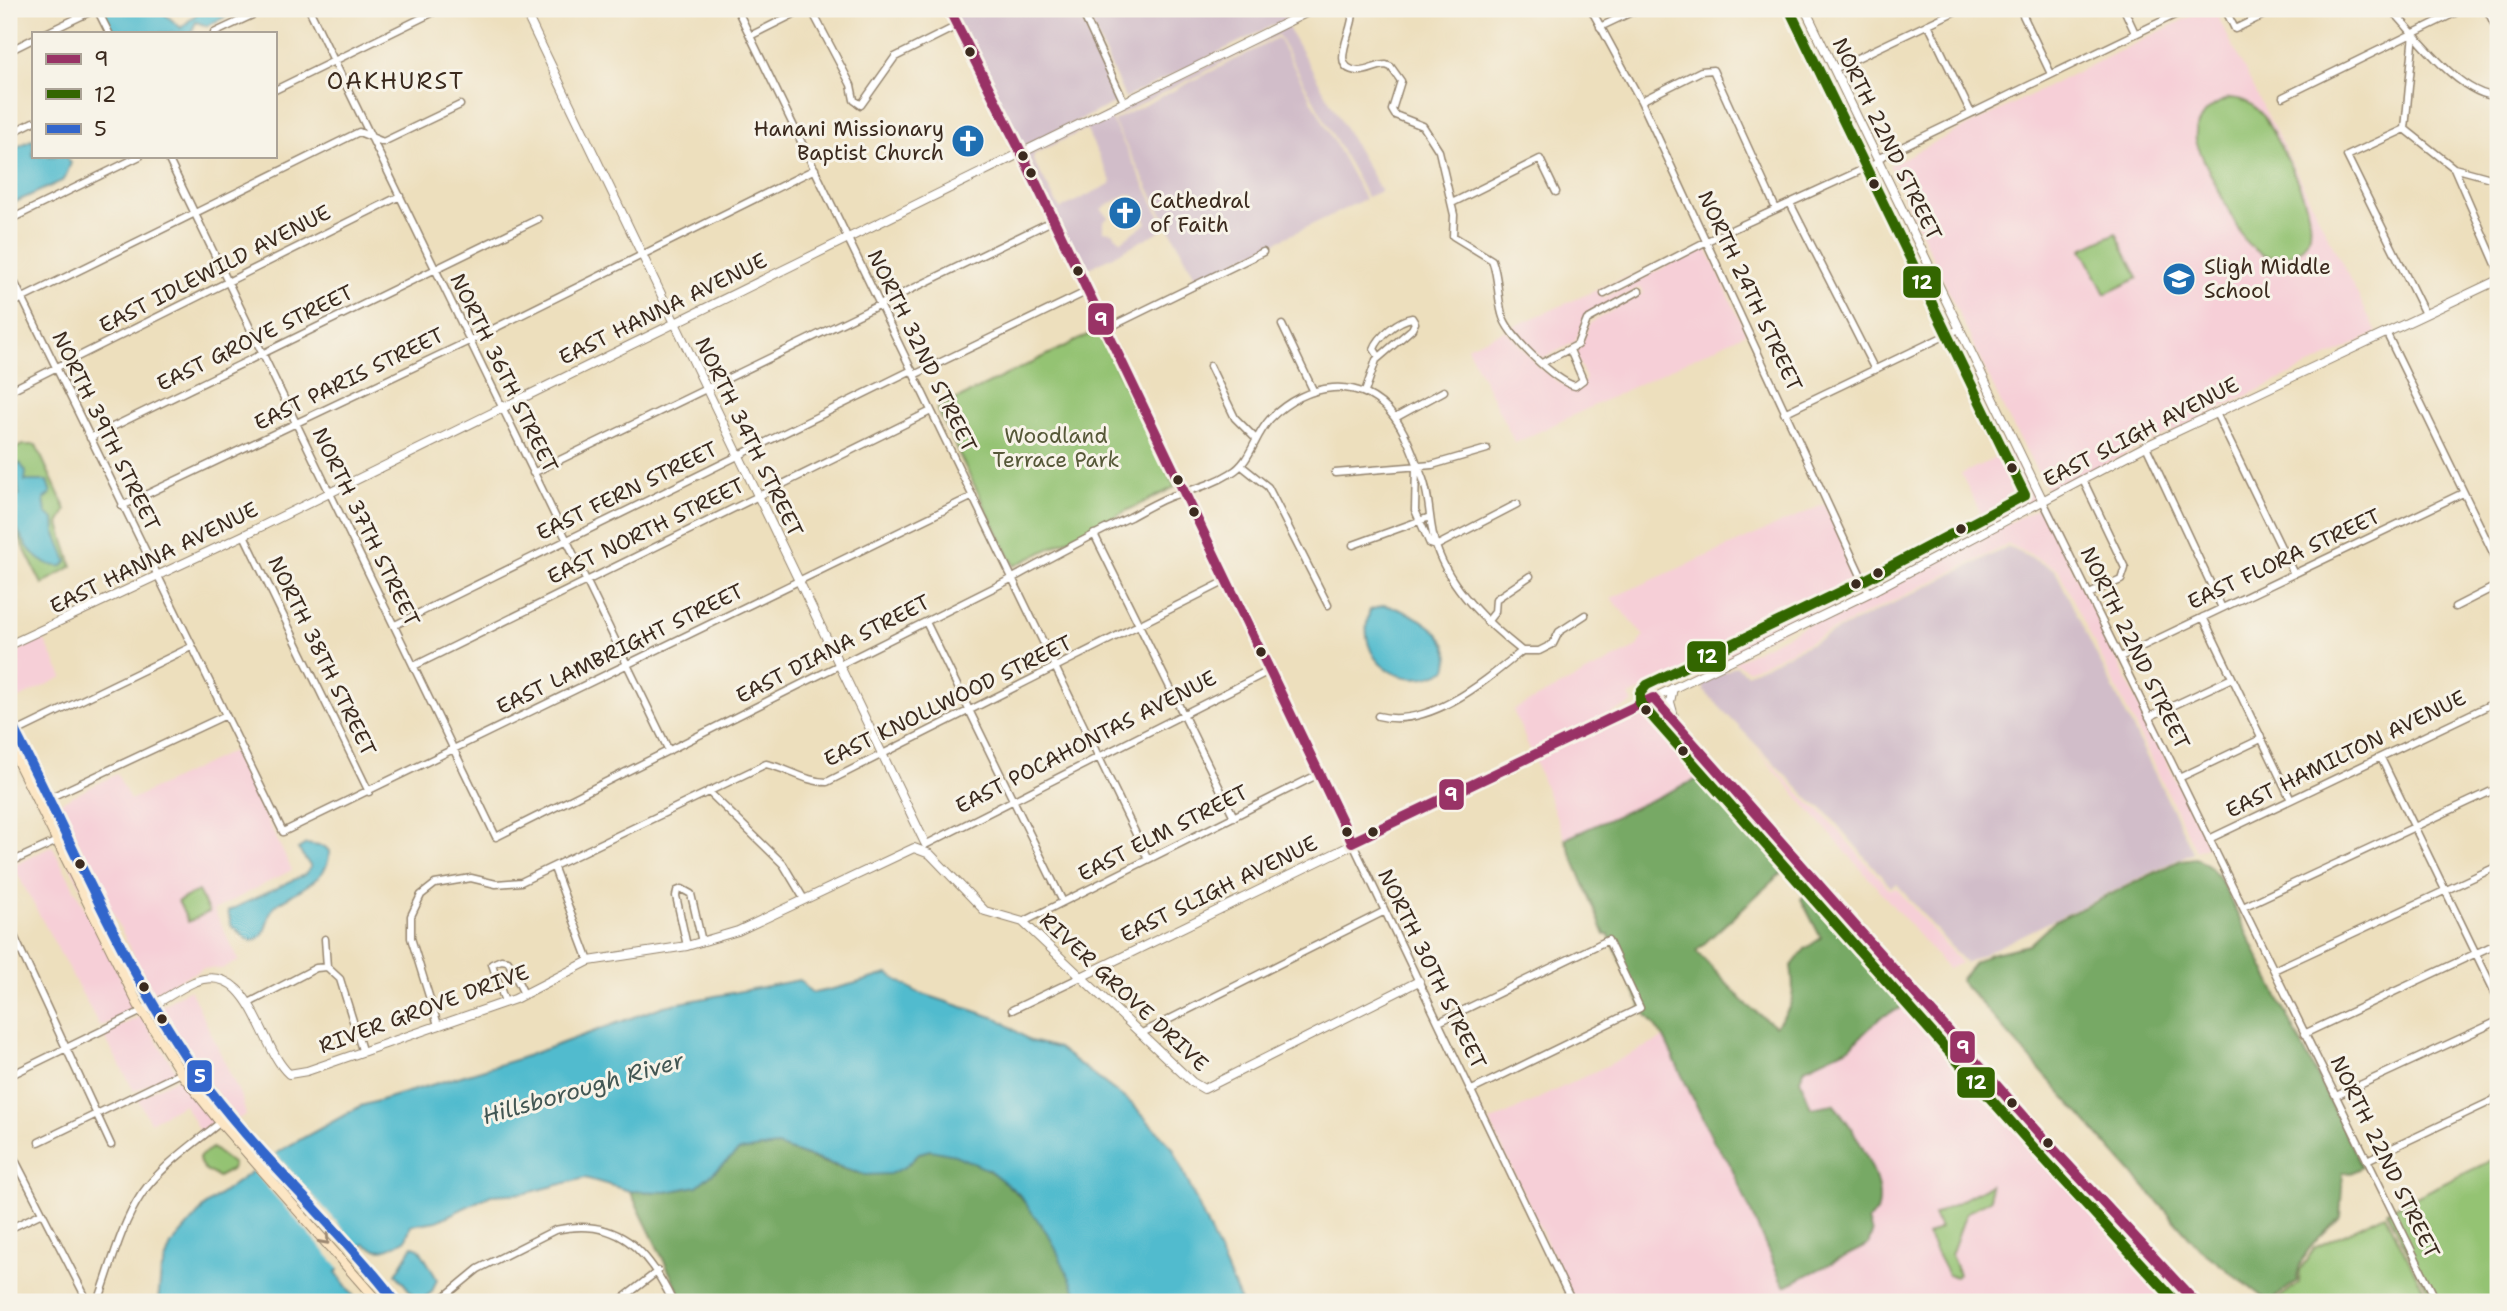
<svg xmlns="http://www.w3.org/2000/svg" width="2507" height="1311" viewBox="0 0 2507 1311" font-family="'Shantell Sans',sans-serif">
	<rect width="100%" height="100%" fill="#f7f3e8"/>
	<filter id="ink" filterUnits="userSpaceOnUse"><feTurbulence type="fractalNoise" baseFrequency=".0143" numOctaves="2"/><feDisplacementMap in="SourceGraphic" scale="14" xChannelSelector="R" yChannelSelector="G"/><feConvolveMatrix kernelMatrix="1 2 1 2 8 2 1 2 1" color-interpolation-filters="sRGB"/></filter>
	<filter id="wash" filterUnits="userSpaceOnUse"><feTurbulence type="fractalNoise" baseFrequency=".00686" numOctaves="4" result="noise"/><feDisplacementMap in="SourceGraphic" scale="28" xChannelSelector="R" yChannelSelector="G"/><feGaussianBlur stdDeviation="1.57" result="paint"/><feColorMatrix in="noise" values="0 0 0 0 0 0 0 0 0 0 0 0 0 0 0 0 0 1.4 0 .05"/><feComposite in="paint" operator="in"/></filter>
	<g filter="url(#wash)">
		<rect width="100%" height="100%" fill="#eddfbd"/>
		<path fill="#f6cfd7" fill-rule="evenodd" d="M 2205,9 L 2214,9 L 2377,333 L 2054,489 L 2046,488 L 2005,412 L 1889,165 Z
			M 1706,246 L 1746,333 L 1515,443 L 1467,347 L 1506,330 L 1540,368 L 1560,383 L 1577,390 L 1586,379 L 1574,351 L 1580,347 L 1590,323 L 1643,293 L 1641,287 L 1586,317 L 1575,342 L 1542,359 L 1512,327 L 1645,269 L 1600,292 L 1603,298 Z
			M 2014,449 L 2038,499 L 1987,526 L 1961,474 Z
			M 1825,504 L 1864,591 L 1691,675 L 1687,672 L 1629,696 L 1633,703 L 1531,752 L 1513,710 L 1637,647 L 1644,636 L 1611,598 Z
			M 2042,506 L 2208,846 L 2196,851 L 2058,569 L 2009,544 L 1766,663 L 1748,670 L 1735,663 L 1701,680 L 1700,686 L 1696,681 Z
			M 42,636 L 63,677 L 9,703 L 9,657 Z
			M 1648,707 L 1657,712 L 1709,774 L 1565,839 L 1534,759 Z
			M 1748,740 L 1811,805 L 1820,810 L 1889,889 L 1896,888 L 1961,963 L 1948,969 Z
			M 233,751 L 292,870 L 214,910 L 239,961 L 221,969 L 204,968 L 152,993 L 59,803 L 117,774 L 130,800 Z
			M 63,833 L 150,1004 L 143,1006 L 55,837 Z
			M 52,846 L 137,1009 L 100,1027 L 13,866 Z
			M 190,989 L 242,1099 L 246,1115 L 238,1119 L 195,1066 L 160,1007 Z
			M 1903,992 L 2185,1302 L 1575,1302 L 1490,1122 L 1664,1038 L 1714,1142 L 1729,1162 L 1781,1281 L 1786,1285 L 1848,1254 L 1872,1233 L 1823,1108 L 1811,1108 L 1800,1079 L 1805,1068 L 1850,1047 L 1881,1017 L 1901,1008 ZM 1993,1193 L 1979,1208 L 1966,1213 L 1951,1256 L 1959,1270 L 1937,1254 L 1928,1235 Z
			M 141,1016 L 176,1071 L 134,1091 L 103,1034 Z
			M 180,1077 L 215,1122 L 201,1134 L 184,1104 L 150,1122 L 137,1098 Z"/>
		<path fill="#d1bdc9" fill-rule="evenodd" d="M 952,9 L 1078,9 L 1119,101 L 1022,147 Z
			M 1085,9 L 1293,9 L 1296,14 L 1125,98 Z
			M 1287,26 L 1381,191 L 1367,197 L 1278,35 L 1111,119 L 1166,228 L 1082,272 L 1026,154 ZM 1086,129 L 1112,183 L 1060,209 L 1033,160 L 1034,154 ZM 1128,194 L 1135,196 L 1147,223 L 1121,241 L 1112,232 L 1103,231 L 1103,222 L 1109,217 L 1101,209 Z
			M 1278,38 L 1365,199 L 1197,280 L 1113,121 Z
			M 2008,547 L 2055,570 L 2193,852 L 1965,963 L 1897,884 L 1891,887 L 1824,809 L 1813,803 L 1704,691 L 1703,683 L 1736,666 L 1747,674 L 1767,665 Z"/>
		<path fill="#94c373" stroke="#687648" stroke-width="2" d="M 2230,98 C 2246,99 2254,105 2265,118 C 2282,153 2356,264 2265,256 C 2257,251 2249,247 2244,239 C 2237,227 2197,150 2196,140 C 2193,120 2211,104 2230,98 Z
			M 2116,233 L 2138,278 L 2105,294 L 2082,249 Z
			M 1098,330 L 1175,487 L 1014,566 L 937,409 Z
			M 23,445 L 36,445 L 66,510 L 59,524 L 72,566 L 42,584 L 9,518 L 9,451 Z
			M 198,891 L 209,912 L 188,922 L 178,901 Z
			M 212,1148 L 233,1164 L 231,1170 L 218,1177 C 209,1172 199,1169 199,1157 Z
			M 2498,1157 L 2498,1302 L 2434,1302 L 2387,1211 Z
			M 1990,1185 L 1991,1199 L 1966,1213 L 1951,1255 L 1959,1274 L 1956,1277 L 1948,1275 L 1927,1235 L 1940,1228 L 1934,1215 Z
			M 2385,1214 L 2430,1302 L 2274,1302 L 2299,1283 L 2300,1271 L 2314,1248 Z"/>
		<path fill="#77a965" stroke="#596a42" stroke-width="2" d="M 1709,774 L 1789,866 L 1696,951 L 1747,1005 L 1775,1026 C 1794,1008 1795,993 1791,967 L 1805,949 L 1821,938 L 1801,899 L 1810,889 L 1903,992 L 1901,1008 L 1881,1017 L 1850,1047 L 1805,1068 L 1800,1079 L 1811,1108 L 1833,1104 C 1852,1125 1885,1179 1878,1208 C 1876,1212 1871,1217 1868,1221 L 1872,1233 L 1868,1245 L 1785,1286 L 1781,1281 L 1729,1162 L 1714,1142 L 1664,1038 L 1643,1011 L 1609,935 L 1605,935 L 1565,839 Z
			M 2196,858 L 2211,868 L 2221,881 L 2362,1167 L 2351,1173 L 2343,1172 L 2340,1217 C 2322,1235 2297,1254 2297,1281 L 2269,1302 L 2200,1249 L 1960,980 L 1974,963 L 1990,954 L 2029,945 L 2055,921 L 2181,860 Z
			M 777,1146 C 799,1153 844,1172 864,1174 C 873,1175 898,1171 905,1166 C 915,1160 919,1150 932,1150 C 1003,1155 1064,1239 1081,1302 L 684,1302 L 630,1191 L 666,1192 L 697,1186 L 739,1151 Z"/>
		<path fill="#51bbce" stroke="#467276" stroke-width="2" d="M 112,9 L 159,9 L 181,28 L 202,9 L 230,9 L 233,13 L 207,26 L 196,22 L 191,33 L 112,33 L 103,13 Z
			M 33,139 L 33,156 L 66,156 L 71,163 L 64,180 L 9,205 L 9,151 Z
			M 20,463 L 26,472 L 25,481 L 47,481 L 51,493 L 44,499 L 46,513 L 54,519 L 55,532 L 67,561 L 63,566 C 34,569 15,531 11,508 L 19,494 L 16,467 Z
			M 1385,605 C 1412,612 1458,634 1447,669 C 1402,695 1353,660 1370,610 Z
			M 306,844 L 325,847 L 329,851 C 331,881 294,890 275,906 C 263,917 271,943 248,940 L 231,925 L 228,911 L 304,875 L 311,867 L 298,849 Z
			M 888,974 L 917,992 L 999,1019 L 1030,1041 L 1058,1048 L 1132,1104 L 1173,1148 L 1241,1302 L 1081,1302 L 1050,1237 L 1018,1193 L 989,1170 L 955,1155 L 930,1150 L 919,1153 L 905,1167 L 890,1174 L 865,1175 L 777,1146 L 761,1148 L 739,1151 L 697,1186 L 666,1192 L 630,1191 L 585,1178 L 527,1193 L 491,1195 L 437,1221 L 411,1225 L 406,1239 C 389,1249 382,1255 364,1244 L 336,1272 L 358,1302 L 158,1302 L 161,1272 L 171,1245 L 206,1205 L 281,1150 L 361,1106 L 518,1059 L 664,1006 L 799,980 L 812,993 C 839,989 862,981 888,974 Z
			M 413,1246 L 419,1248 L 437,1279 L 432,1292 L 419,1302 L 396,1274 Z"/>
		<path fill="#eddfbd" d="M 273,1151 L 363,1251 L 341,1270 L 249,1167 Z"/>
	</g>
	<g filter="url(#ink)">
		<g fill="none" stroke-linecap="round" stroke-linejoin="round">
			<defs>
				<path id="minor" d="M 97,9 L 109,33
					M 309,9 L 669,751
					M 737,9 L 1148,859
					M 811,9 L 851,85 L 854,100 L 861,105 L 895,57 L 957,26
					M 1081,9 L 1124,102
					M 1352,9 C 1358,25 1325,69 1358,71 C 1367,72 1376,65 1386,65 L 1391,67 L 1401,81 L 1392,110 L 1395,115 L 1423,126 L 1439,151 L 1454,215 L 1453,236 L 1492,260 C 1499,278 1497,296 1502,314 C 1507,335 1555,381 1575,386 L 1583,380 L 1570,350
					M 1591,9 L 1641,101 L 1869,593
					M 2020,9 L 2051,74
					M 2124,9 L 2135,33
					M 2225,9 L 2235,29 L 2276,9
					M 2391,9 C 2416,35 2460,97 2498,96
					M 2487,9 L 2498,32
					M 1928,24 L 1971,113
					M 1600,27 L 1638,9
					M 46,33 L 96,9
					M 214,33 L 265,9
					M 2414,33 L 2405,129 L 2347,156 L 2425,314
					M 750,36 L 804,9
					M 9,51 L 33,39
					M 1834,69 L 1960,9
					M 275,90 L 440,9
					M 2283,97 L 2463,9
					M 1641,101 L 1701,71 L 1713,70 L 1776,209
					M 2405,129 L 2454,168 L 2498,180
					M 9,134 L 33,122
					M 167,156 L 496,837 L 1013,578 C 1051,557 1090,536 1130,517 C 1143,510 1158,501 1172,496 C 1193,489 1212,485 1231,473 C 1251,462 1254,436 1270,419 C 1305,383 1361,373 1394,417 C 1406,433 1414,456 1421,474 C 1431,496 1428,523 1436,546 C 1450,589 1488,624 1522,651
					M 1877,159 L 2187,9
					M 2454,168 L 2498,269
					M 1452,203 L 1540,159 L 1556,192
					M 1790,203 L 1875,370
					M 9,220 L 140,156
					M 9,271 L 283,832 L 973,496
					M 1604,294 L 1707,241 L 1879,162
					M 9,305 L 359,132 L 383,142 L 460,105
					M 1282,325 L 1313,390
					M 1106,329 L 1263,252
					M 2386,332 L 2498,563
					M 1542,363 L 1577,345 L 1587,320 L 1639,291
					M 2496,365 L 2498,365
					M 1210,366 L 1235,418 L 1255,438
					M 914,375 L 1088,291
					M 9,391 L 400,196
					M 1365,392 L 1376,360 L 1412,329 L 1415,323 L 1412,318 C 1398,320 1379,336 1374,349 L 1379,357
					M 1784,413 L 1959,329
					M 2216,413 L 2294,574
					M 1395,418 L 1444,391
					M 90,438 L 538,219
					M 2146,446 L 2222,608
					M 1416,466 L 1415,510 L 1430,544 L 1436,546
					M 1243,467 L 1268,487 L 1328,605
					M 533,473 L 1054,220
					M 1335,473 L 1432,465 L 1487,449
					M 2083,480 L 2125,568 L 2121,580 L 2089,594
					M 2043,501 L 2437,1302
					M 122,506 L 469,341 L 815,169
					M 1094,534 L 1234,817
					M 244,535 L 369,792
					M 1353,545 L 1430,517
					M 1436,546 L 1517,504
					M 2455,607 L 2498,585
					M 2203,617 L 2291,800
					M 926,622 L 1063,902
					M 1487,622 L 1495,612 L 1496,599 L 1530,576
					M 395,625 L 912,370
					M 1522,651 L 1539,651 L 1553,644 L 1559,632 L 1585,615
					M 2120,657 L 2463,493
					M 414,666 L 931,411
					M 1378,716 C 1429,729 1484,682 1522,651
					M 2149,717 L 2232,678
					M 16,732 L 191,647
					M 2381,758 L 2498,999
					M 2179,778 L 2261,739
					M 708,791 L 783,864 L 804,899
					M 49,798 L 224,716
					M 2209,839 L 2498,701
					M 1352,842 L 1572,1302
					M 925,845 L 1269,671
					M 9,863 L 57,841
					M 554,868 L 589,961
					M 2243,907 L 2498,788
					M 1023,922 L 1319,774
					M 9,925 L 111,1145
					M 325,939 L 327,967
					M 687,946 L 676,896 L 677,891 L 682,889 L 691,894 L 702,942
					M 2274,970 L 2498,866
					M 505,1002 L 492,964 L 501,960 L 508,961 L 524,994
					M 249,1003 L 316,968 L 327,967 L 340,979 L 362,1050
					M 1012,1010 L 1083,976
					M 1439,1022 L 1608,940 L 1640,1008 L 1472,1090
					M 438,1025 L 411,938 L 411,916 L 421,895 L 435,884 L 471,878 L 496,884 L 521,882 L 766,764 C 787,768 806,782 827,782 L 1226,581
					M 1142,1033 L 1385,911
					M 2304,1034 L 2498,943
					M 9,1076 L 142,1011
					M 2336,1096 L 2498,1021
					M 39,1142 L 181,1073
					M 14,1158 L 84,1294 L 82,1302
					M 2367,1160 L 2498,1098
					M 9,1229 L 42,1213
					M 98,1302 C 111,1267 120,1227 141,1195 C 161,1166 195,1143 222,1121
					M 438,1302 L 478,1269 L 555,1230 C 618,1216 648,1250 673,1302
					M 618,1302 L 658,1271"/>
				<path id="tertiary" d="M 524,9 L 925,843
					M 949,9 L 1021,152 L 1352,842
					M 1805,9 L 2043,501
					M 9,645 L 244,535 L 1314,9
					M 1673,688 L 1670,702 L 1675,720
					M 1653,698 L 2046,1141 L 2195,1302
					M 1083,976 L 1869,593 L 2146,446 L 2498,280
					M 142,1011 C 160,1003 176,990 194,982 C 251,959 259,1047 289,1074 L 307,1071 L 515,999 L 589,961 L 687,946 L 738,931 L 914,848 L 930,854 L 985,911 L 1023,922 L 1192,1082 L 1204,1089 L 1419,981"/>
				<path id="secondary" d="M 9,720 C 72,835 120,962 195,1070 C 253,1155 337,1219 396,1302
					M 9,744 L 138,1004 L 181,1073 L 220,1122 L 378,1302"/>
			</defs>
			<use href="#minor" stroke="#94846e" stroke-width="9"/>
			<use href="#tertiary" stroke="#94846e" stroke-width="10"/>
			<use href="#secondary" stroke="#94846e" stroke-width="11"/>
			<use href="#minor" stroke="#fff" stroke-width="6"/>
			<use href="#tertiary" stroke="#fff" stroke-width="8"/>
			<use href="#secondary" stroke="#fce6c4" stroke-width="9"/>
			<defs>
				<path id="bus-1" d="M 949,9 L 1021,152 L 1352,842 L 1653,698 L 2046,1141 L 2195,1302"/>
				<path id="bus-2" d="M 1792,15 L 2025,495 L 1863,581 L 1647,685 L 1640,693 L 1640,703 L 2036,1150 L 2176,1302"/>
				<path id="bus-3" d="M 9,720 C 70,837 120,962 195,1070 C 254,1154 334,1221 396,1302"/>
			</defs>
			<use href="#bus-1" stroke="#f7f3e8" stroke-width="16"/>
			<use href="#bus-2" stroke="#f7f3e8" stroke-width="16"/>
			<use href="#bus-3" stroke="#f7f3e8" stroke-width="16"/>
			<use href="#bus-1" stroke="#936" stroke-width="10"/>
			<use href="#bus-2" stroke="#360" stroke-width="10"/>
			<use href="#bus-3" stroke="#36c" stroke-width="10"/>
		</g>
		<defs><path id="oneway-chevron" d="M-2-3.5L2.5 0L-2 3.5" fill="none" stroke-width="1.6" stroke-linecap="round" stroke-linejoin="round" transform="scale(1.75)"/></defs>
		<use stroke="#9c8871" href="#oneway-chevron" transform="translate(325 1240) rotate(48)"/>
	</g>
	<defs>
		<symbol id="church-disc" viewBox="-11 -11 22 22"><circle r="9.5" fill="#1f6fb2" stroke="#f7f3e8"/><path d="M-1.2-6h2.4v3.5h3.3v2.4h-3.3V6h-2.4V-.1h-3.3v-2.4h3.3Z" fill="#fff"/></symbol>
		<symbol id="school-disc" viewBox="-11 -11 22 22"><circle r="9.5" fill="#1f6fb2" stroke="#f7f3e8"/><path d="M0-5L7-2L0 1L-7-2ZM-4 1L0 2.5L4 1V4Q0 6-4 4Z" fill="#fff"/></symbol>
	</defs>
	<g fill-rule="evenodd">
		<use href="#church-disc" x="949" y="122" width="38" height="38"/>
		<use href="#church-disc" x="1106" y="194" width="38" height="38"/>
		<use href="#school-disc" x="2160" y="260" width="38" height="38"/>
	</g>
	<g fill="#3b2a1e" stroke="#f7f3e8" stroke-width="2.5">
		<circle cx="970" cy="52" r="6"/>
		<circle cx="1023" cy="156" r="6"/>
		<circle cx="1031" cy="173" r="6"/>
		<circle cx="1874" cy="184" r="6"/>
		<circle cx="1078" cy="271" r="6"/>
		<circle cx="2012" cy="468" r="6"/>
		<circle cx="1178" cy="480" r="6"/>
		<circle cx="1194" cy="512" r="6"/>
		<circle cx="1961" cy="529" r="6"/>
		<circle cx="1878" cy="573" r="6"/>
		<circle cx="1856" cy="584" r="6"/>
		<circle cx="1261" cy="652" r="6"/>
		<circle cx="1646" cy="710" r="6"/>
		<circle cx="1683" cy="751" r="6"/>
		<circle cx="1347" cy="832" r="6"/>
		<circle cx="1373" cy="832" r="6"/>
		<circle cx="80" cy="864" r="6"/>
		<circle cx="144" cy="987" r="6"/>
		<circle cx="162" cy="1019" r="6"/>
		<circle cx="2012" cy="1103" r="6"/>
		<circle cx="2048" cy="1143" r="6"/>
	</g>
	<g text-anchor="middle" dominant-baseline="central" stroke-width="6" stroke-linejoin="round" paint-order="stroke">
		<g font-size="21" fill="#3b2a1e" stroke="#f7f3e8" text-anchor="start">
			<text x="944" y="129" text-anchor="end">Hanani Missionary<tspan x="944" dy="24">Baptist Church</tspan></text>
			<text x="1150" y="201">Cathedral<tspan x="1150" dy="24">of Faith</tspan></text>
			<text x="2204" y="267">Sligh Middle<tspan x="2204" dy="24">School</tspan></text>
		</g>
		<g font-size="21" fill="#3b2a1e" stroke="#f7f3e8">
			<text transform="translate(1887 139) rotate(64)">NORTH 22ND STREET</text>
			<text transform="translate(215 269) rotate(-27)">EAST IDLEWILD AVENUE</text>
			<text transform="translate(1750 291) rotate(65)">NORTH 24TH STREET</text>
			<text transform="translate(663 309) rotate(-26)">EAST HANNA AVENUE</text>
			<text transform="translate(255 338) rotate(-26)">EAST GROVE STREET</text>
			<text transform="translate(922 351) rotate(64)">NORTH 32ND STREET</text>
			<text transform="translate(504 373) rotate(64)">NORTH 36TH STREET</text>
			<text transform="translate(349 379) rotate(-26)">EAST PARIS STREET</text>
			<text transform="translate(106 431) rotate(64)">NORTH 39TH STREET</text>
			<text transform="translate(2141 432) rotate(-27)">EAST SLIGH AVENUE</text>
			<text transform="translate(749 437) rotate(64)">NORTH 34TH STREET</text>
			<text transform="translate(627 491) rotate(-26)">EAST FERN STREET</text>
			<text transform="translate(366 527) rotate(64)">NORTH 37TH STREET</text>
			<text transform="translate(646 531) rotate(-26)">EAST NORTH STREET</text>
			<text transform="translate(154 558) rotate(-26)">EAST HANNA AVENUE</text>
			<text transform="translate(2284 559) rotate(-25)">EAST FLORA STREET</text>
			<text transform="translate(2135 648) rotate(64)">NORTH 22ND STREET</text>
			<text transform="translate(620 649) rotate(-26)">EAST LAMBRIGHT STREET</text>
			<text transform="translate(833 649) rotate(-27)">EAST DIANA STREET</text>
			<text transform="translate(322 656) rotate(64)">NORTH 38TH STREET</text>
			<text transform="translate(948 701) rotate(-26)">EAST KNOLLWOOD STREET</text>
			<text transform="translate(1086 742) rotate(-27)">EAST POCAHONTAS AVENUE</text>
			<text transform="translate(2346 754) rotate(-26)">EAST HAMILTON AVENUE</text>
			<text transform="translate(1163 833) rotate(-27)">EAST ELM STREET</text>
			<text transform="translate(1219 889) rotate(-26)">EAST SLIGH AVENUE</text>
			<text transform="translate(1432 969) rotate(64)">NORTH 30TH STREET</text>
			<text transform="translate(1124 992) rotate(43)">RIVER GROVE DRIVE</text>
			<text transform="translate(424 1009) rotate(-20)">RIVER GROVE DRIVE</text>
			<text transform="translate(2385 1157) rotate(64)">NORTH 22ND STREET</text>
		</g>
		<g font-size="21" fill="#565838" stroke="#f7f3e8">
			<text x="1056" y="436">Woodland<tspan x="1056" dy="24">Terrace Park</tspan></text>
		</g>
		<g font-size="23" letter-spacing="2" fill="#3b2a1e" stroke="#f7f3e8">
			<text x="396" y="81">OAKHURST</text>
		</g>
		<g font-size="23" font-style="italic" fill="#425653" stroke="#f7f3e8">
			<text transform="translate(583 1088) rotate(-16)">Hillsborough River</text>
		</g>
	</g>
	<g stroke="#f7f3e8" stroke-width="2.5">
		<rect x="1902" y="265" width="40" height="34" rx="7" fill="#360"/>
		<rect x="1087" y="302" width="28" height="34" rx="7" fill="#936"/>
		<rect x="1686" y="640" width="41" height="33" rx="7" fill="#360"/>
		<rect x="1438" y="778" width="27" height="33" rx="7" fill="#936"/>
		<rect x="1949" y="1030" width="27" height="34" rx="7" fill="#936"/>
		<rect x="186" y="1059" width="27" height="34" rx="7" fill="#36c"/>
		<rect x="1956" y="1066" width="40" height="33" rx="7" fill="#360"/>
	</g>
	<g font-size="19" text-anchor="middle" font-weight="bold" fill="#fff">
		<text x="1922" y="289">12</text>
		<text x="1101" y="326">9</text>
		<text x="1707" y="663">12</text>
		<text x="1451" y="801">9</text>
		<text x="1963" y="1054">9</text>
		<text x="200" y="1083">5</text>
		<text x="1976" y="1089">12</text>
	</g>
	<rect width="2507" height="1311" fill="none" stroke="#f7f3e8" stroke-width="35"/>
	<rect x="32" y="32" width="245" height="126" fill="#f7f3e8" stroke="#aca397" stroke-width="2"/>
	<rect x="46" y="54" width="35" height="10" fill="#993366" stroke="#aca397" stroke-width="2"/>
	<text x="94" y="66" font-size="21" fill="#3b2a1e">9</text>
	<rect x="46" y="89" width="35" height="10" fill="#336600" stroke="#aca397" stroke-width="2"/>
	<text x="94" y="102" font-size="21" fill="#3b2a1e">12</text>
	<rect x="46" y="124" width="35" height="10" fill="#3366cc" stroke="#aca397" stroke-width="2"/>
	<text x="94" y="136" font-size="21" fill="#3b2a1e">5</text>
</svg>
